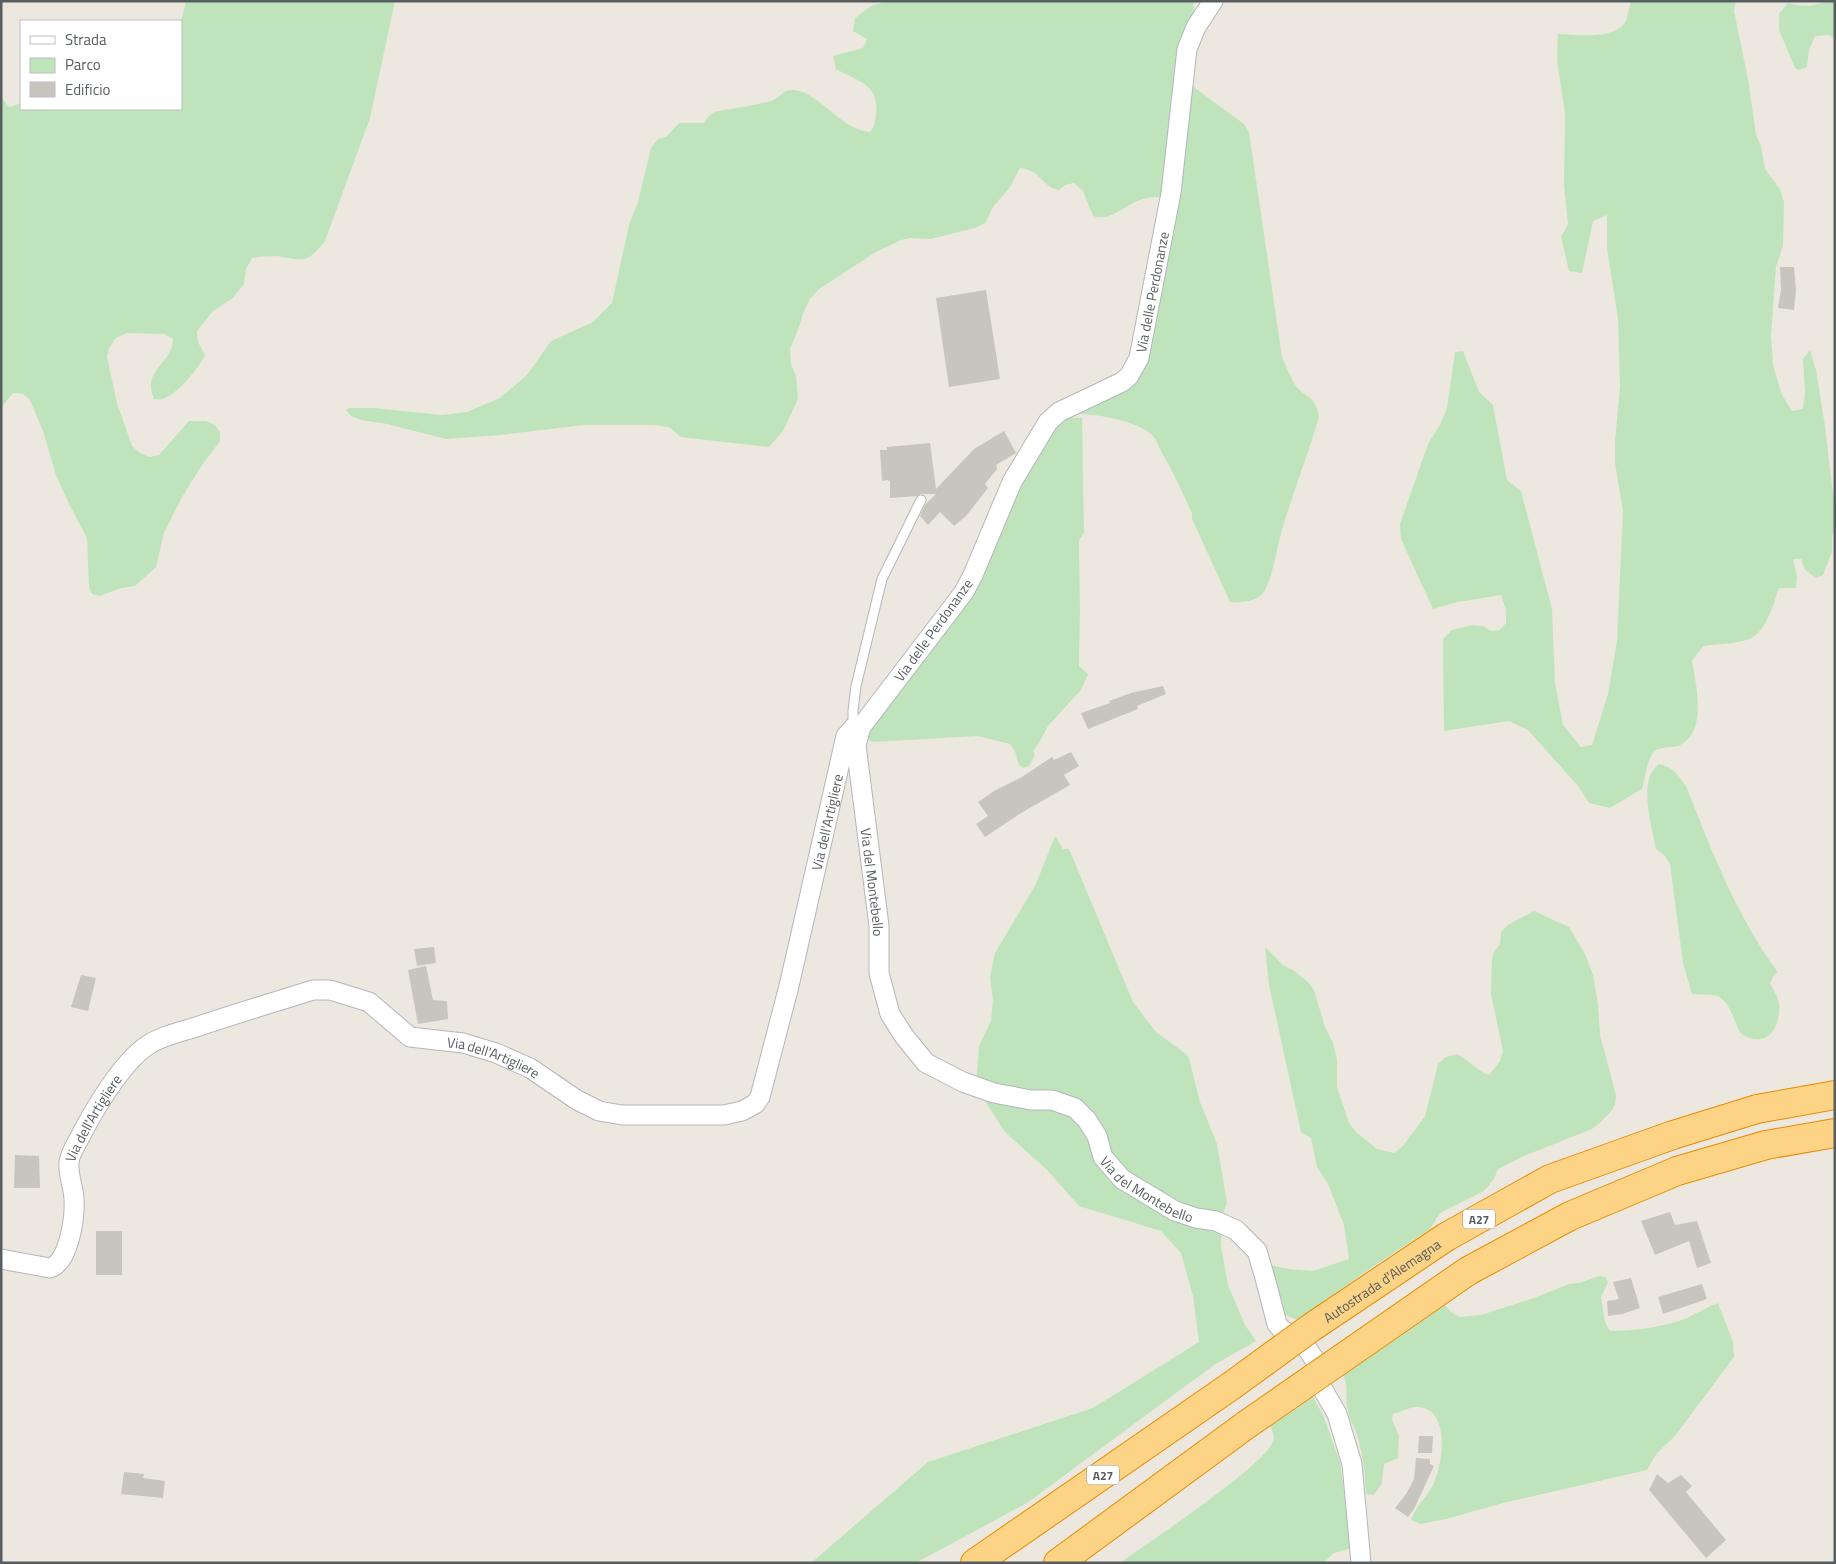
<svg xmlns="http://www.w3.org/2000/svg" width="1836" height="1564" viewBox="0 0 1836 1564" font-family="'Titillium Web',sans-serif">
	<rect width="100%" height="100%" fill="#ece8df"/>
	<path fill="#bfe4bb" d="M 186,1 L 395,1 L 370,118 L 325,241 C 306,265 303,260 276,256 C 268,256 260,257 252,258 L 246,269 L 244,284 L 233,298 L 213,311 L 197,331 L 198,342 L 205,355 C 200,367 175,397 162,399 C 159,400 156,399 154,399 C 141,369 173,364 173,339 L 164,334 L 127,333 L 116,338 L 109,348 L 107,357 L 117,403 L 132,446 L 140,453 L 149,457 L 159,455 L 189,421 L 206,421 L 215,425 L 220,432 L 220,441 L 200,468 L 181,499 L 164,533 L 156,567 L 135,586 L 121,588 L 100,596 L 92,594 L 89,587 L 87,538 L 69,504 L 56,475 L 43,431 L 30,400 L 23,394 L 13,393 L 1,408 L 1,97 L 9,107 L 21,103 L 21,109 L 181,109 L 181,21 Z
		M 887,1 L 1193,1 L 1194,14 L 1167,197 C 1159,197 1151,197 1143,199 C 1125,204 1112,222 1093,216 L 1083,191 L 1074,183 L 1065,185 L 1059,190 C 1043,188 1041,170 1020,168 L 1010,187 L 993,207 L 985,223 L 975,228 L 931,239 L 911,238 L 901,240 L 876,252 L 819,289 L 810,299 L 804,311 L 799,327 L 790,349 L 791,364 L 796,376 L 798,399 L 783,431 L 769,447 L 681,437 L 669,427 L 654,425 L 584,425 L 500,435 L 446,439 L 387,424 L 361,420 L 351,416 L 346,410 L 348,408 L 374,408 L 442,415 L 467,412 L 500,398 L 527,375 L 551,341 L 593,322 L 612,303 L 629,225 L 638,202 L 651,148 L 658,139 L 666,137 L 679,123 L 704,123 L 708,117 L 714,112 C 733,108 752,106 771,101 C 779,99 784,88 794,90 C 821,93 839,129 870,132 C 875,126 875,122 876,114 C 880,84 857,81 836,69 L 833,56 L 863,48 L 867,39 L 853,31 L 855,18 L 871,6 Z
		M 1631,1 L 1736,1 L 1734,11 L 1748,79 L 1756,135 L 1761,146 L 1765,169 L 1780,189 L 1784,202 L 1783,246 L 1776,267 L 1771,335 L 1773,365 L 1782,395 L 1792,411 L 1803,409 L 1805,392 L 1803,359 L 1810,350 L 1816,370 L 1825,426 L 1835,511 L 1835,528 L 1832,535 L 1832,552 L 1823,575 L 1816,578 L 1805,570 L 1801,559 L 1793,559 L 1797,576 L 1796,588 L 1779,588 C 1774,603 1767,628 1753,637 C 1742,644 1716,644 1703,646 L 1692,661 C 1696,684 1707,729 1682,744 C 1673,750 1661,744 1653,753 C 1647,759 1645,780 1642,789 L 1610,808 L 1589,803 L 1578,786 L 1528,730 L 1509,721 L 1444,731 L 1443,639 L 1452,630 L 1472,625 L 1483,626 L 1491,631 L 1500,630 L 1506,623 L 1506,610 L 1501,595 L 1458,602 L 1433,609 L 1401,539 L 1400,524 L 1428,444 L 1441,423 L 1447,408 L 1455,352 L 1463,351 L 1479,392 L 1493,405 L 1507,480 L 1521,491 L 1552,609 L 1555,683 L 1563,725 L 1581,747 L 1592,745 L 1608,694 L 1617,641 L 1623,511 L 1615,463 L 1615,441 L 1620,386 L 1618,319 L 1607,248 L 1607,215 L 1593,221 L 1582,273 L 1569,271 L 1561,237 L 1568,224 L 1564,185 L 1565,114 L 1557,60 L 1558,34 C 1577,35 1615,40 1626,21 C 1628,15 1629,7 1631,1 Z
		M 1826,1 L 1835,1 L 1835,38 L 1829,35 L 1815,36 L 1809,50 L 1807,67 L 1799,70 L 1795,68 L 1779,30 L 1779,14 L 1788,3 C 1802,7 1813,7 1826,1 Z
		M 1191,85 L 1244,124 L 1249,132 L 1282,357 C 1286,366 1290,377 1296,386 C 1306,399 1315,394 1319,417 C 1308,455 1293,492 1282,530 C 1277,546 1272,582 1263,593 C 1255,602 1241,603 1230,602 L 1192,519 L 1192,513 C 1182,492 1173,471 1161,451 C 1158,445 1156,438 1151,434 C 1135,420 1094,413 1073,414 L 1125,379 L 1151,345 L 1156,324 L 1157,302 Z
		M 1061,417 L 1082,418 L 1084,533 L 1079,540 L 1079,548 L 1080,610 L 1079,660 L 1079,666 L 1088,674 L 1081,690 L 1048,726 L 1039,743 L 1033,751 L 1035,755 L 1029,766 L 1023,768 L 1019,765 L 1015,751 L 1010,744 L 977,736 L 874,742 L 866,739 L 870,723 L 922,649 Z
		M 1659,764 C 1674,767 1679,776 1687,788 C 1711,850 1738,919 1778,972 L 1774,975 L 1770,983 C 1773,990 1778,995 1779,1004 C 1781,1030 1765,1050 1740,1033 C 1734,1020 1728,996 1713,995 C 1706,994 1699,995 1692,994 L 1683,963 L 1670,864 L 1665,856 L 1656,849 C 1652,826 1637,780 1659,764 Z
		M 1055,836 L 1063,849 L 1069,849 L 1133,1002 L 1156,1032 L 1186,1054 L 1189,1058 L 1200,1102 L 1217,1144 L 1227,1203 L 1222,1216 L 1221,1246 L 1228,1285 L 1245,1325 L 1256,1341 L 1214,1365 L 1027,1503 L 923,1559 L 915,1563 L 811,1563 L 928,1462 L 1093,1408 L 1199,1342 L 1193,1296 L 1181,1253 L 1161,1231 L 1079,1206 L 1047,1170 L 1005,1132 L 976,1087 L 979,1046 L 991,1021 L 993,1000 L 990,977 L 995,953 L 1036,884 Z
		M 1534,911 L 1569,927 L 1585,954 L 1593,975 L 1598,1005 L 1600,1035 L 1616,1095 L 1615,1105 L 1612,1110 L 1601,1122 L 1592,1129 L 1524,1156 L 1498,1169 L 1494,1179 L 1484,1191 L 1440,1213 L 1430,1229 L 1371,1268 L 1297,1320 L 1281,1313 L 1261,1263 L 1289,1269 L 1313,1271 L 1349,1259 L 1344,1225 L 1328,1184 L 1317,1167 L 1311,1138 L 1301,1132 L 1269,985 L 1265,947 L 1283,965 L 1293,970 L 1308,982 L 1314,990 L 1325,1027 L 1333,1043 L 1337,1059 L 1337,1087 L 1349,1123 L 1356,1132 L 1377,1149 L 1394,1153 L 1403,1146 L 1425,1116 L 1438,1064 L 1446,1057 L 1457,1054 C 1469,1060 1478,1072 1489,1075 L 1500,1061 L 1503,1051 L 1491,994 L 1492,959 L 1493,954 L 1500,944 L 1501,932 L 1508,925 Z
		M 1599,1276 L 1605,1277 L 1608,1282 L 1601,1297 L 1605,1322 L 1610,1331 C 1634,1331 1664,1327 1687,1318 C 1697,1313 1707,1307 1718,1303 L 1733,1342 L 1734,1357 L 1675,1436 L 1657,1453 L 1647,1470 L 1503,1503 L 1446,1519 L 1421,1524 L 1411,1520 C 1416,1505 1430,1495 1435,1480 C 1443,1461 1450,1410 1419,1407 C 1411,1406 1401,1412 1393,1414 L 1392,1419 L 1399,1436 L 1398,1458 L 1384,1464 L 1382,1483 L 1374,1495 L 1366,1494 C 1365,1473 1363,1453 1356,1432 C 1353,1425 1349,1418 1348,1410 C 1344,1395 1350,1388 1342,1373 L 1443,1303 L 1451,1312 L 1459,1317 L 1481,1315 L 1534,1298 L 1569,1284 L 1579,1283 Z
		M 1312,1395 L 1323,1415 L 1340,1462 L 1352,1548 L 1334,1553 L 1323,1563 L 1120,1563 C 1145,1545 1268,1463 1273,1441 C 1275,1436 1272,1430 1270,1426 Z"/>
	<path fill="#c8c5be" d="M 1780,267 L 1794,267 L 1796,290 L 1794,310 L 1778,308 L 1781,290 Z
		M 986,290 L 1000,379 L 949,387 L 936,298 Z
		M 1004,431 L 1016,453 L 996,465 L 997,469 L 985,484 L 988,488 L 966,516 L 954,526 L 940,512 L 928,525 L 920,516 L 925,505 L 936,494 L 920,494 L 917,496 L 890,498 L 890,482 L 888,480 L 882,481 L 880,450 L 887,450 L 887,447 L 930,443 L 936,489 L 974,449 Z
		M 1163,686 L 1166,694 L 1137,706 L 1138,709 L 1088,729 L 1081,713 L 1110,703 L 1109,701 L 1131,693 Z
		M 1071,752 L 1079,766 L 1064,775 L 1070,785 L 1021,813 L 985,837 L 976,824 L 988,816 L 978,802 L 994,791 L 1022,777 L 1052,757 L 1054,760 Z
		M 434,947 L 436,963 L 417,966 L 414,949 Z
		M 426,966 L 433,1000 L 447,1001 L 448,1019 L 418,1024 L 408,970 Z
		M 81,975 L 96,978 L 88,1011 L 71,1007 Z
		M 15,1155 L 39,1156 L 40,1188 L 14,1188 Z
		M 1670,1212 L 1675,1225 L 1697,1221 L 1711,1263 L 1697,1268 L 1689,1241 L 1655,1255 L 1641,1221 Z
		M 96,1231 L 122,1231 L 122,1275 L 96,1275 Z
		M 1631,1278 L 1640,1308 L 1622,1314 L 1608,1316 L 1607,1301 L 1619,1299 L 1613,1282 Z
		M 1702,1284 L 1707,1299 L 1663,1314 L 1658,1297 Z
		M 1419,1436 L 1433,1436 L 1432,1453 L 1418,1453 Z
		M 1416,1458 L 1430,1459 L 1430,1464 L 1434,1466 L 1414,1509 L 1408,1517 L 1395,1508 L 1406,1494 L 1414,1479 Z
		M 124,1472 L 144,1474 L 143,1478 L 165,1481 L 163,1498 L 121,1494 Z
		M 1657,1474 L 1668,1483 L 1681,1475 L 1692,1486 L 1686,1492 L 1726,1540 L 1706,1558 L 1649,1490 Z"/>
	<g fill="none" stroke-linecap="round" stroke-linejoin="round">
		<defs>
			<path id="lane" d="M 853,726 L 853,711 L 856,686 L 882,579 L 921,500"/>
			<g id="street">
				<path id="s1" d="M 1213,1 L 1196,27 L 1187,49 L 1171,193 L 1139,358 L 1129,376 L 1122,382 L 1059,412 L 1048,422 L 1012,482 L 973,575 L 964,592 L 861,727 L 856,745 L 879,926 L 879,973 L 890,1014 L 904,1036 L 926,1063 L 963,1082 L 994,1093 L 1031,1100 L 1052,1100 L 1075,1108 L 1087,1120 L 1097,1136 L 1103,1157 L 1122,1179 L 1175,1211 L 1196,1218 L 1216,1221 L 1236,1230 L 1257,1251 L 1265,1278 L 1277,1324 L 1282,1330 L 1301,1339 L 1320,1368 L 1322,1388 L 1337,1414 L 1352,1464 L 1361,1563"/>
				<path id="s2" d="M 1,1259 L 50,1268 C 69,1262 75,1218 74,1200 C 74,1188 68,1176 69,1163 C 69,1156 75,1146 79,1139 C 93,1111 122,1062 148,1045 C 160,1037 176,1033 190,1029 C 231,1015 272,1003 313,990 L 330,990 L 369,1002 L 410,1037 L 463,1043 L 496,1053 L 530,1068 L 577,1100 L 599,1111 L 622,1115 L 724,1115 L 742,1111 L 755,1104 L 760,1097 L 789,986 L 846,736 L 855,726"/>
			</g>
			<path id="highway" d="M 1757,1109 L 1835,1095
				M 1766,1145 L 1835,1133
				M 975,1563 L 1231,1386
				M 1058,1563 L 1246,1425"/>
		</defs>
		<use href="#lane" stroke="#b2b6ba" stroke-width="11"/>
		<use href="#street" stroke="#b2b6ba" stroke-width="21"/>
		<use href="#highway" stroke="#eb8a00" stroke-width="30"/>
		<use href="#lane" stroke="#fff" stroke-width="9"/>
		<use href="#street" stroke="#fff" stroke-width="19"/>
		<use href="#highway" stroke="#fdd385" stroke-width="28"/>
		<defs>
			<g id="highway-bridge">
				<path id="s3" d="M 1231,1386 L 1312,1327 L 1446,1237 L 1550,1179 L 1673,1135 L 1757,1109"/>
				<path d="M 1246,1425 L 1468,1271 L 1570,1216 L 1677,1171 L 1766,1145"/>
			</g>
		</defs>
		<use href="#highway-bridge" stroke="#eb8a00" stroke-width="30" stroke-linecap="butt"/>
		<use href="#highway-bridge" stroke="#fdd385" stroke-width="28"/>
	</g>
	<g text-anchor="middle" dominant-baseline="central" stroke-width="4" stroke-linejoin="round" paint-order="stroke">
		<g fill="#fff" stroke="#8a8e90" stroke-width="1">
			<rect x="1463" y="1209.5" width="32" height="19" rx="4"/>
			<rect x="1087" y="1465.5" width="32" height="19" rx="4"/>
		</g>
		<g font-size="12" font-weight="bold" fill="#585d60">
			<text x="1479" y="1219">A27</text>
			<text x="1103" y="1475">A27</text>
		</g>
		<g font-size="14" fill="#585d60" stroke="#fff">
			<text transform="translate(1152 292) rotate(-79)">Via delle Perdonanze</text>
			<text transform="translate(933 630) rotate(-54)">Via delle Perdonanze</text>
			<text stroke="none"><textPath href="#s2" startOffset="1249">Via dell'Artigliere</textPath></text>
			<text stroke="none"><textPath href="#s1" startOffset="999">Via del Montebello</textPath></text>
			<text stroke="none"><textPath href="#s2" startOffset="679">Via dell'Artigliere</textPath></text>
			<text stroke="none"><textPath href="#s2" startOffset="214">Via dell'Artigliere</textPath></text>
			<text stroke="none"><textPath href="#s1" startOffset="1464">Via del Montebello</textPath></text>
			<text stroke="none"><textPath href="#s3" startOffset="184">Autostrada d'Alemagna</textPath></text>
		</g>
	</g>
	<rect width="1836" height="1564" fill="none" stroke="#585d60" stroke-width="5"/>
	<rect x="20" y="20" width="162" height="90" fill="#ffffff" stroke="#bcbebf"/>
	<rect x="30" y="36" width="25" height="8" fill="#ffffff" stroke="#bcbebf"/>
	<text x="65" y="45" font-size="15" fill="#585d60">Strada</text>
	<rect x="30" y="58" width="25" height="15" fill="#bfe4bb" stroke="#bcbebf"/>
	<text x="65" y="70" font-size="15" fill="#585d60">Parco</text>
	<rect x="30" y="82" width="25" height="15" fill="#c8c5be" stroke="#bcbebf"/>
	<text x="65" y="95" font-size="15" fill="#585d60">Edificio</text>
</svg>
